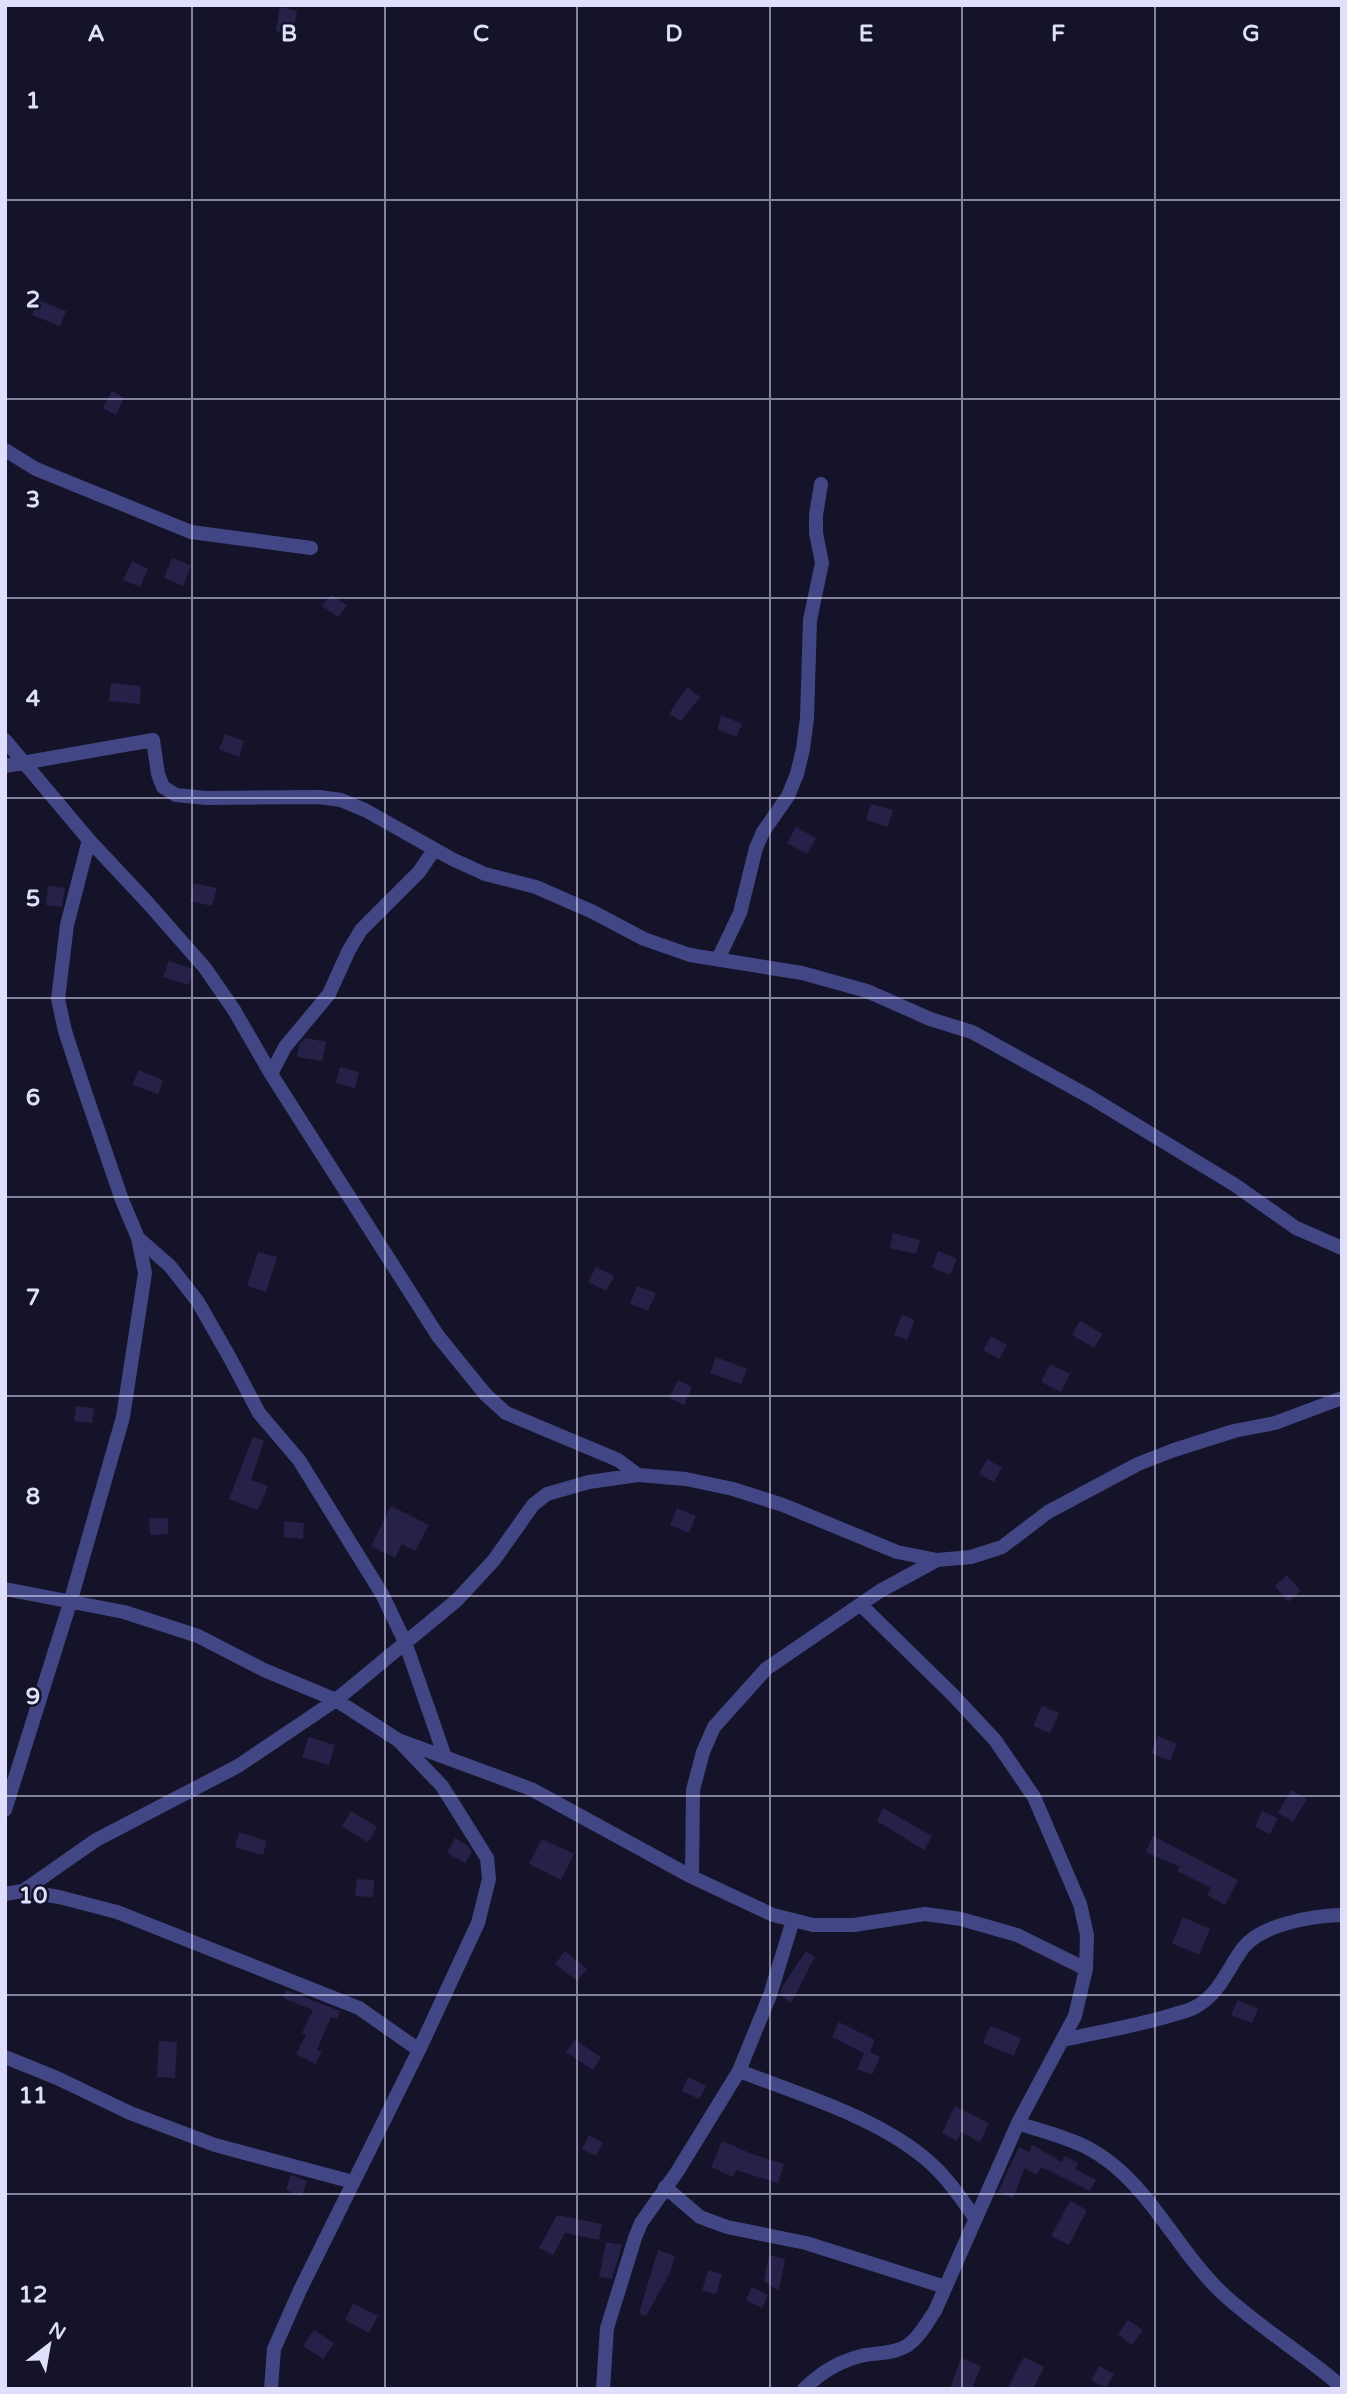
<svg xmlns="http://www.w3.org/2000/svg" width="1347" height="2394" viewBox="0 0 1347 2394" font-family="'Varela Round',sans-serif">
	<rect width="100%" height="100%" fill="#151329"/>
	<path fill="#262149" d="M 280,7 L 297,11 L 293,34 L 276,31 Z
		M 38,300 L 66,311 L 60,326 L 32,315 Z
		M 112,391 L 124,398 L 116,415 L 103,408 Z
		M 172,558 L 191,566 L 183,586 L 164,578 Z
		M 132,561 L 148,569 L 140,587 L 123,580 Z
		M 331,595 L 347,605 L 338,617 L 322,606 Z
		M 111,683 L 141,686 L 140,704 L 109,701 Z
		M 687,687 L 700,697 L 681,721 L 669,714 Z
		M 721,715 L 742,724 L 736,737 L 718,729 Z
		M 225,734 L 244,741 L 239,757 L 219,749 Z
		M 871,804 L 893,810 L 888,827 L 866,820 Z
		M 796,827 L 816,838 L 807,854 L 787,843 Z
		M 194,883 L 217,888 L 212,906 L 190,901 Z
		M 48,886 L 65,888 L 62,907 L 46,905 Z
		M 169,961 L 193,969 L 189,985 L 163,977 Z
		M 305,1038 L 326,1042 L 322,1061 L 297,1057 L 299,1045 Z
		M 340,1067 L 359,1072 L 355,1088 L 336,1083 Z
		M 138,1070 L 163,1080 L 158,1094 L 133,1085 Z
		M 893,1233 L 920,1240 L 916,1254 L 890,1248 Z
		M 938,1251 L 957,1259 L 950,1275 L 932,1267 Z
		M 258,1252 L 277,1257 L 266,1292 L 247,1286 Z
		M 596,1267 L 614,1276 L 606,1291 L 588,1282 Z
		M 637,1286 L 656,1293 L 648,1311 L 630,1304 Z
		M 902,1315 L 915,1320 L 907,1340 L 894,1335 Z
		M 1080,1321 L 1103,1334 L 1094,1348 L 1072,1335 Z
		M 991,1336 L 1007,1345 L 999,1359 L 983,1350 Z
		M 716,1357 L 747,1369 L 741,1384 L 710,1373 Z
		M 1050,1364 L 1070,1374 L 1061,1392 L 1041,1382 Z
		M 678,1380 L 692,1387 L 684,1405 L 669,1398 Z
		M 76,1406 L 94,1408 L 92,1423 L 74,1421 Z
		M 253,1437 L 264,1441 L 251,1480 L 268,1486 L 258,1510 L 229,1499 Z
		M 987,1459 L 1002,1468 L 994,1482 L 979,1474 Z
		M 391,1506 L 429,1525 L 415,1551 L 402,1544 L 395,1558 L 371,1546 Z
		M 677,1508 L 696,1516 L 689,1533 L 670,1525 Z
		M 149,1518 L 168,1518 L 168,1534 L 150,1535 Z
		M 284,1521 L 304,1523 L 303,1539 L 284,1537 Z
		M 1287,1575 L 1301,1591 L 1288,1602 L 1275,1586 Z
		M 1042,1706 L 1059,1713 L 1050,1733 L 1033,1726 Z
		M 1158,1736 L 1177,1744 L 1170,1761 L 1151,1753 Z
		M 309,1737 L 335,1745 L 329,1765 L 302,1757 Z
		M 1291,1790 L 1307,1799 L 1293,1822 L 1278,1813 Z
		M 883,1808 L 932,1836 L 924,1850 L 877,1821 Z
		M 351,1811 L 377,1827 L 368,1842 L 342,1827 Z
		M 1262,1811 L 1278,1818 L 1270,1834 L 1255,1827 Z
		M 239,1832 L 267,1841 L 263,1855 L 235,1847 Z
		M 1153,1836 L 1238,1880 L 1225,1905 L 1207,1895 L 1211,1888 L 1177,1871 L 1180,1867 L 1146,1852 Z
		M 455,1838 L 467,1845 L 472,1852 L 465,1863 L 447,1853 Z
		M 542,1839 L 574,1854 L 561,1880 L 529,1864 Z
		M 357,1879 L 374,1880 L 373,1897 L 355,1896 Z
		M 1183,1917 L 1210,1929 L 1199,1955 L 1172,1943 Z
		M 565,1951 L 587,1969 L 577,1981 L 555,1964 Z
		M 806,1951 L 815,1957 L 791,2003 L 780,1995 L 782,1987 Z
		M 286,1990 L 340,2011 L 337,2019 L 331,2017 L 317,2050 L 322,2052 L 315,2064 L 296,2054 L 306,2035 L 302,2033 L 313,2010 L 283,1998 Z
		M 1238,2000 L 1258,2009 L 1252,2023 L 1231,2015 Z
		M 839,2022 L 875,2040 L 870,2052 L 880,2057 L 872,2075 L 857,2069 L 864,2053 L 832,2037 Z
		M 990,2026 L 1021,2038 L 1014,2056 L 983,2043 Z
		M 575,2040 L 601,2057 L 593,2070 L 566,2052 Z
		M 159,2041 L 177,2042 L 175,2078 L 157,2077 Z
		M 688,2077 L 706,2086 L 699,2099 L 682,2091 Z
		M 955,2106 L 989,2123 L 980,2142 L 961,2132 L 957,2141 L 942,2133 Z
		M 589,2135 L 603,2143 L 596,2156 L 582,2149 Z
		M 722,2141 L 752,2154 L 784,2164 L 778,2183 L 736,2170 L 733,2177 L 711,2167 Z
		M 1032,2145 L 1062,2162 L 1065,2156 L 1078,2163 L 1075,2169 L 1096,2180 L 1090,2191 L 1041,2167 L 1037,2175 L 1025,2168 L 1013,2198 L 998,2192 L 1019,2147 L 1029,2152 Z
		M 291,2175 L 307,2181 L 302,2196 L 286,2190 Z
		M 1070,2201 L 1087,2210 L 1069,2245 L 1051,2236 Z
		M 557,2215 L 602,2224 L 599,2240 L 565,2233 L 553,2255 L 539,2248 Z
		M 606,2242 L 622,2245 L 612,2279 L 599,2277 Z
		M 658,2250 L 675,2256 L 670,2273 L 646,2316 L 639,2313 Z
		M 769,2255 L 785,2259 L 779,2291 L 764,2281 Z
		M 708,2270 L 722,2274 L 716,2294 L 702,2291 Z
		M 752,2287 L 768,2295 L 762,2308 L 746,2300 Z
		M 353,2303 L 378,2316 L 369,2333 L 345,2320 Z
		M 1128,2320 L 1143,2330 L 1132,2345 L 1118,2334 Z
		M 314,2330 L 334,2343 L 323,2359 L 303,2346 Z
		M 1024,2357 L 1044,2367 L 1033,2389 L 1007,2389 Z
		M 961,2358 L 981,2366 L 972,2389 L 950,2389 Z
		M 1099,2366 L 1114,2374 L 1106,2388 L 1091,2380 Z"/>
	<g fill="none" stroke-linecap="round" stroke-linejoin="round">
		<path stroke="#434684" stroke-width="14" d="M 5,450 L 36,469 L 191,532 L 311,548
			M 5,740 L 89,840 L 148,903 L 205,968 L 234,1010 L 271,1074 L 438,1336 L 486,1395 L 506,1413 L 618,1460 L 638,1475
			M 5,766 L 153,740 L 158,774 L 163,787 L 176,795 L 206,798 L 319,797 L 341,800 L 365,810 L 452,859 L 485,874 L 536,887 L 593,912 L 644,939 L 690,955 L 802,973 L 867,991 L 930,1019 L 972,1032 L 1090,1097 L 1235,1185 L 1296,1228 L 1342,1248
			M 718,959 L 740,913 L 756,848 L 763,832 L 788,796 L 797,774 L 803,749 L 807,718 L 810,620 L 822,563 L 816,533 L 816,515 L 821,484
			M 271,1074 L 285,1047 L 329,994 L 349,950 L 361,930 L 419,872 L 434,850
			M 138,1238 L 170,1266 L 198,1302 L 230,1358 L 259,1413 L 299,1460 L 382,1594 L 405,1642 L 445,1757
			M 5,1589 L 124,1612 L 198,1636 L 264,1670 L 336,1700 L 398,1740 L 442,1786 L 487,1858 L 489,1879 L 478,1923 L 419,2050 L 300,2290 L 274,2349 L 271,2389
			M 401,1741 L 531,1789 L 692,1877 L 773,1915 L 813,1925 L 854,1925 L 925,1914 L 961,1919 L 1017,1935 L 1086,1969
			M 5,1810 L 70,1603 L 123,1417 L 145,1273 L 138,1238 L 122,1200 L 84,1089 L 65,1031 L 58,999 L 67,925 L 89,840
			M 692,1877 L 693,1790 L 703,1752 L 714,1727 L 766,1669 L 880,1591 L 937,1560
			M 23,1891 L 96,1840 L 238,1766 L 336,1700 L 457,1600 L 494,1560 L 533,1505 L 547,1494 L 589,1482 L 638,1475 L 686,1479 L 733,1489 L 783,1505 L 897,1552 L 937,1560 L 971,1557 L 1002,1547 L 1048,1512 L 1138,1464 L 1174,1450 L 1234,1431 L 1275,1423 L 1342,1398
			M 5,1894 L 23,1891 L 59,1897 L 117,1912 L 359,2008 L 419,2050
			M 1063,2040 C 1099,2032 1136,2026 1172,2015 C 1180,2012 1190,2011 1197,2006 C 1220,1993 1228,1968 1243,1948 C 1262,1924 1312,1916 1342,1915
			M 5,2057 L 57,2078 L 130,2113 L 215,2145 L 353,2182
			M 739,2071 C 799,2094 879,2118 927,2160 C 946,2176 961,2198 975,2218
			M 1018,2123 C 1041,2131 1067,2137 1088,2148 C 1147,2179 1174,2247 1221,2292 C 1258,2327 1303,2353 1342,2387
			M 665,2187 L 700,2217 L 727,2227 L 806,2243 L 945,2287
			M 603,2389 L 607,2328 L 635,2238 L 641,2223 L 677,2172 L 739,2071 L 770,1995 L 793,1920
			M 804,2389 C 821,2372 841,2360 865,2355 C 879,2353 896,2353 908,2345 C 920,2337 927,2322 935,2311 L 1018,2123 L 1075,2016 L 1086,1969 L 1087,1935 L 1080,1904 L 1034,1797 L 995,1740 L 953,1695 L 861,1605"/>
	</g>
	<path fill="none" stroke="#dfdffc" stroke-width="2" stroke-opacity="0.55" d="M 192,5 L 192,2389M 385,5 L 385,2389M 577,5 L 577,2389M 770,5 L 770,2389M 962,5 L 962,2389M 1155,5 L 1155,2389M 5,200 L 1342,200M 5,399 L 1342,399M 5,598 L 1342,598M 5,798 L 1342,798M 5,998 L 1342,998M 5,1197 L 1342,1197M 5,1396 L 1342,1396M 5,1596 L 1342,1596M 5,1796 L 1342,1796M 5,1995 L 1342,1995M 5,2194 L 1342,2194"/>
	<g font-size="23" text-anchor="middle" font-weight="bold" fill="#dfdffc" stroke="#151329" stroke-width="5" stroke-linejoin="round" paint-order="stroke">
		<text x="96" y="41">A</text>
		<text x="289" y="41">B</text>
		<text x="481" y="41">C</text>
		<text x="674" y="41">D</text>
		<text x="866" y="41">E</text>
		<text x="1058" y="41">F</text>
		<text x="1251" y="41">G</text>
		<text x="33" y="108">1</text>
		<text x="33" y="307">2</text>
		<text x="33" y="507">3</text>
		<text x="33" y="706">4</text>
		<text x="33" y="906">5</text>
		<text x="33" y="1105">6</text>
		<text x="33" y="1305">7</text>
		<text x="33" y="1504">8</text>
		<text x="33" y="1704">9</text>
		<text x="33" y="1903">10</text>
		<text x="33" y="2103">11</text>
		<text x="33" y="2302">12</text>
	</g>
	<rect width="1347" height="2394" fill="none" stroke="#dfdffc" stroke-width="14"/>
	<g transform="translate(49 2345) rotate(31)" stroke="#151329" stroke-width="5" paint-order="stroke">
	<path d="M0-5L12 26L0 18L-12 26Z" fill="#dfdffc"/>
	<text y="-10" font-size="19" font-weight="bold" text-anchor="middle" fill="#dfdffc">N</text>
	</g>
</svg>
